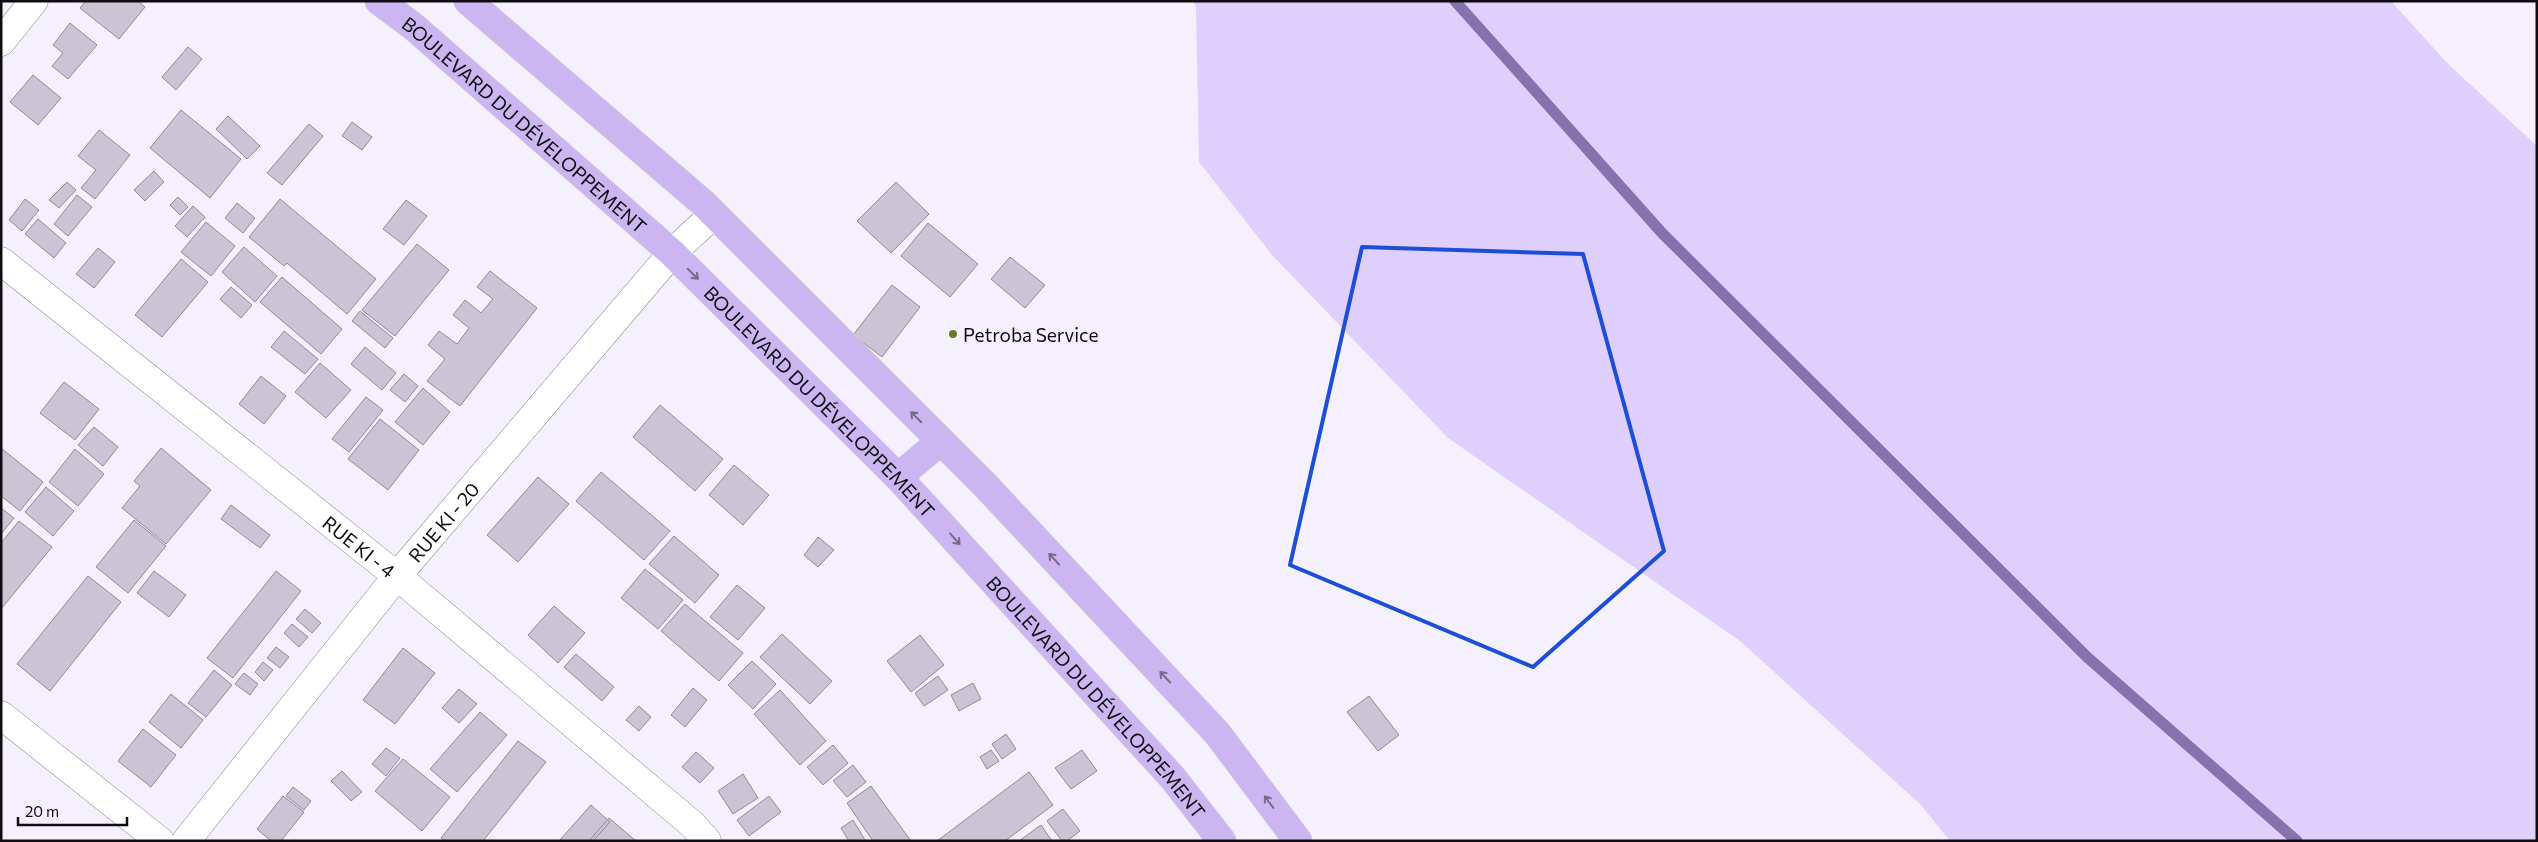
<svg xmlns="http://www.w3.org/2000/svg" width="2538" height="842" viewBox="0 0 2538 842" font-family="Commissioner,sans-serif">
	<rect width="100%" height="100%" fill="#f4f0fd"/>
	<path fill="#dfcffd" d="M 1193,1 L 2391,1 L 2448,64 L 2537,146 L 2537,841 L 1950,841 L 1920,804 L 1740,641 L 1448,438 L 1273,256 L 1199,162 L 1196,7 Z"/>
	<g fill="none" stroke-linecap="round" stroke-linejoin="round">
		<path stroke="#8772ae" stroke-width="11" d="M 1455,1 L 1662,233 L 2087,657 L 2297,841"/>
	</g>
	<path fill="#cac5d4" stroke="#8f8b99" d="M 86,1 L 138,1 L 145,7 L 119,39 L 80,8 Z
		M 70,23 L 97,45 L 68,79 L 52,66 L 63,53 L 53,45 Z
		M 188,47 L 202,59 L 176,90 L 162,77 Z
		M 33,75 L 61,98 L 38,125 L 10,102 Z
		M 181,110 L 241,159 L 210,198 L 150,148 Z
		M 228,116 L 260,146 L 247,159 L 216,129 Z
		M 352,122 L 372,137 L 362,150 L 342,136 Z
		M 309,124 L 323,136 L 282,185 L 267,173 Z
		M 99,130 L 130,155 L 95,199 L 81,188 L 96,170 L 78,156 Z
		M 154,171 L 164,182 L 145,201 L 134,190 Z
		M 67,182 L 76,190 L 59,208 L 49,200 Z
		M 896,182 L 929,214 L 891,253 L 857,221 Z
		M 77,195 L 92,207 L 68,236 L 54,224 Z
		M 178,197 L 188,207 L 180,215 L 170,205 Z
		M 25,199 L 39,210 L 22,231 L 9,220 Z
		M 280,199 L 376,279 L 347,314 L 287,263 L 284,266 L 249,237 Z
		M 406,200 L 427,216 L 404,245 L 383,229 Z
		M 237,203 L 255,218 L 243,233 L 225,218 Z
		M 193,206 L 205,217 L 187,237 L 175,226 Z
		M 38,219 L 66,243 L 54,258 L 25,234 Z
		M 206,222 L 235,246 L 211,276 L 181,252 Z
		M 928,223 L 978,264 L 950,297 L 901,256 Z
		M 417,244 L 449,270 L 395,336 L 362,310 Z
		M 244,247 L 277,276 L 255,302 L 222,272 Z
		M 98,248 L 115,262 L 94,288 L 76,274 Z
		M 1010,257 L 1045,285 L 1025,308 L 991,279 Z
		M 181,259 L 208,282 L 162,337 L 135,315 Z
		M 490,271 L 537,308 L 460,406 L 427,381 L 445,359 L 428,345 L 439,331 L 457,344 L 469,328 L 453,315 L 465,300 L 481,313 L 493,299 L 477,287 Z
		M 282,277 L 342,329 L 321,354 L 260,302 Z
		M 892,285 L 920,307 L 882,357 L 853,335 Z
		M 231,287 L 252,305 L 241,318 L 220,299 Z
		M 360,311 L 393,338 L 385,348 L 352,321 Z
		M 284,331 L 318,359 L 305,374 L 271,347 Z
		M 365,347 L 396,373 L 382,390 L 351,364 Z
		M 320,363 L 351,390 L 326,418 L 295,392 Z
		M 404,374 L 418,386 L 405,402 L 390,390 Z
		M 261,376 L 286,396 L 264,424 L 239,404 Z
		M 64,382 L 99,409 L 75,440 L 40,413 Z
		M 423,388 L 450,412 L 423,445 L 395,422 Z
		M 366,397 L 383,410 L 349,452 L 332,439 Z
		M 660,405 L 723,459 L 695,491 L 633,437 Z
		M 380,419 L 419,450 L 388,490 L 348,459 Z
		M 94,427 L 118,447 L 103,466 L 78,445 Z
		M 1,448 L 43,482 L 20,511 L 1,496 Z
		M 161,448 L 211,490 L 166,544 L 122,508 L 140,486 L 134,481 Z
		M 75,449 L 104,474 L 78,506 L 49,482 Z
		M 734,465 L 769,495 L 743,525 L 709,495 Z
		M 601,472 L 670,531 L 644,560 L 576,501 Z
		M 538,477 L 569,504 L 518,562 L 487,535 Z
		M 46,487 L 74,511 L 53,536 L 25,512 Z
		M 231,505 L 270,535 L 260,548 L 221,519 Z
		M 1,508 L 14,518 L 1,534 Z
		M 134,520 L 166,546 L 128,593 L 96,567 Z
		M 19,521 L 52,547 L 1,609 L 1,543 Z
		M 674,536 L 719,575 L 695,603 L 649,564 Z
		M 818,537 L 834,550 L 818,567 L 804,555 Z
		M 645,569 L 683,600 L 658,629 L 621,598 Z
		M 154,571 L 186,595 L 169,617 L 137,593 Z
		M 276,571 L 301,591 L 233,678 L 207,658 Z
		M 88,576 L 121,602 L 50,691 L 17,664 Z
		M 737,585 L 765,608 L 738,640 L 710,617 Z
		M 685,604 L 743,653 L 719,681 L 661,631 Z
		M 554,606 L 585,633 L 558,663 L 528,635 Z
		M 305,609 L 321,623 L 312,633 L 296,619 Z
		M 292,624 L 308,637 L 299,647 L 284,633 Z
		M 782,634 L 832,681 L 810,704 L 760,657 Z
		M 920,635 L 944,665 L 911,692 L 887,661 Z
		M 276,647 L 289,657 L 280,668 L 267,658 Z
		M 403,648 L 435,673 L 395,724 L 363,700 Z
		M 576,654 L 614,687 L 602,701 L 564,667 Z
		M 752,661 L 776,684 L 753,709 L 728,685 Z
		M 263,662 L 273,670 L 264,681 L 255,672 Z
		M 214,670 L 232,685 L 206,717 L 188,703 Z
		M 244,673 L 258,684 L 250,695 L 235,684 Z
		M 938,676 L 948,690 L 924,706 L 915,693 Z
		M 973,683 L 981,699 L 959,711 L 951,695 Z
		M 693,688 L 707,700 L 685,727 L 671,715 Z
		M 459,689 L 477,704 L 459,723 L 442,708 Z
		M 780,690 L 826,741 L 800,765 L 754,714 Z
		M 171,694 L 203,720 L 181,748 L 149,722 Z
		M 1369,696 L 1399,735 L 1378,751 L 1347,712 Z
		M 639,706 L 651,717 L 639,731 L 626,720 Z
		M 480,712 L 507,735 L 457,792 L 430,769 Z
		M 143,729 L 176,755 L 151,787 L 118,761 Z
		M 1006,734 L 1016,749 L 1002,759 L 992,744 Z
		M 518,741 L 546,762 L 483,841 L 445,841 L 441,838 Z
		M 833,745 L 848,763 L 823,785 L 807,767 Z
		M 386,748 L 400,758 L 386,776 L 372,764 Z
		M 991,750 L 999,761 L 987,769 L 980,757 Z
		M 1082,750 L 1097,771 L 1071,789 L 1055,768 Z
		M 696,752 L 714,768 L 700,783 L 682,767 Z
		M 403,759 L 450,797 L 422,831 L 375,791 Z
		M 853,765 L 866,782 L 847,797 L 833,781 Z
		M 342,771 L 362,792 L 351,801 L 331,781 Z
		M 1029,772 L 1053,805 L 1005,841 L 937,841 Z
		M 743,774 L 758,798 L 733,814 L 718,791 Z
		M 871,786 L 911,841 L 873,841 L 847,803 Z
		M 293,787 L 311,801 L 304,810 L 286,796 Z
		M 283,796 L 304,812 L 281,841 L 271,841 L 257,829 Z
		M 769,796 L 781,812 L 749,836 L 737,820 Z
		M 591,805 L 610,822 L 593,841 L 559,841 Z
		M 1063,809 L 1080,831 L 1067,841 L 1062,841 L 1047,821 Z
		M 609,818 L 636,841 L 589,841 Z
		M 853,820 L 865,840 L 864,841 L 849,841 L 841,828 Z
		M 1041,825 L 1052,841 L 1019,841 Z"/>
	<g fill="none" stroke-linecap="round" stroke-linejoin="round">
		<defs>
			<g id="minor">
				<path d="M 1,42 L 34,1"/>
				<path id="s1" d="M 1,261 L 397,576 L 693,825 L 707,841"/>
				<path d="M 1,715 L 160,841"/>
				<path id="s2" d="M 186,841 L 397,576 L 672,253 L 714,214"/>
			</g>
			<g id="trunk">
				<path id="s3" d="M 379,1 L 414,27 L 672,253 L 898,477 L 1172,777 L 1222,841"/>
				<path d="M 468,1 L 703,203 L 984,484 L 1217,733 L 1298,841"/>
				<path d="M 898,477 L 941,441"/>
			</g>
		</defs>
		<use href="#minor" stroke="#8b8694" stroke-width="29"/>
		<use href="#trunk" stroke="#d4d3d4" stroke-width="29"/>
		<use href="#minor" stroke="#fff" stroke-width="28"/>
		<use href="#trunk" stroke="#cbb6f2" stroke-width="28"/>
	</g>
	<defs><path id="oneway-shaft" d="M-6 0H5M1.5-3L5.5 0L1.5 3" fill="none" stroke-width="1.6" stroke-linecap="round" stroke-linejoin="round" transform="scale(1.25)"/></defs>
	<g stroke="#766a8d">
		<use href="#oneway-shaft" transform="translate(693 274) rotate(45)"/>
		<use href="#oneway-shaft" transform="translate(916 417) rotate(-135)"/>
		<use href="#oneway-shaft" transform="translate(955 539) rotate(48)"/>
		<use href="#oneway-shaft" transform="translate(1054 559) rotate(-133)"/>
		<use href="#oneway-shaft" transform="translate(1165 677) rotate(-133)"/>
		<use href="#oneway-shaft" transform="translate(1269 802) rotate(-127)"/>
	</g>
	<path fill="none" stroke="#1d4ed8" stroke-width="4" stroke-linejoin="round" d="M 1362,247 L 1583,254 L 1664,551 L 1533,667 L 1290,565 Z"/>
	<circle fill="#697a29" stroke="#f4f0fd" stroke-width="2" cx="953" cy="334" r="5"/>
	<g text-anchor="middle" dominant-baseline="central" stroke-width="4" stroke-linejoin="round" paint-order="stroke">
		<g font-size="19" fill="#0f0d12" stroke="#f4f0fd">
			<text stroke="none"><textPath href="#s3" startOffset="191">BOULEVARD DU DÉVELOPPEMENT</textPath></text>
			<text stroke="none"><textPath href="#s3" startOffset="596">BOULEVARD DU DÉVELOPPEMENT</textPath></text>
			<text stroke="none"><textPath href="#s2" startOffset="410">RUE KI - 20</textPath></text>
			<text stroke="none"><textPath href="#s1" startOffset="458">RUE KI - 4</textPath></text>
			<text stroke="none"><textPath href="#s3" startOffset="1001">BOULEVARD DU DÉVELOPPEMENT</textPath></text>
		</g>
		<g font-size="19" fill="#0f0d12" stroke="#f4f0fd" text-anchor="start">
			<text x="963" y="334">Petroba Service</text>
		</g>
	</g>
	<rect width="2538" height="842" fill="none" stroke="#0f0d12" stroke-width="5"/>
	<path d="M18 817v8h109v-8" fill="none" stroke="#0f0d12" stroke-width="2.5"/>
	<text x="25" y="817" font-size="15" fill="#0f0d12" stroke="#f4f0fd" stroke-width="4" paint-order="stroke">20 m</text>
</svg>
